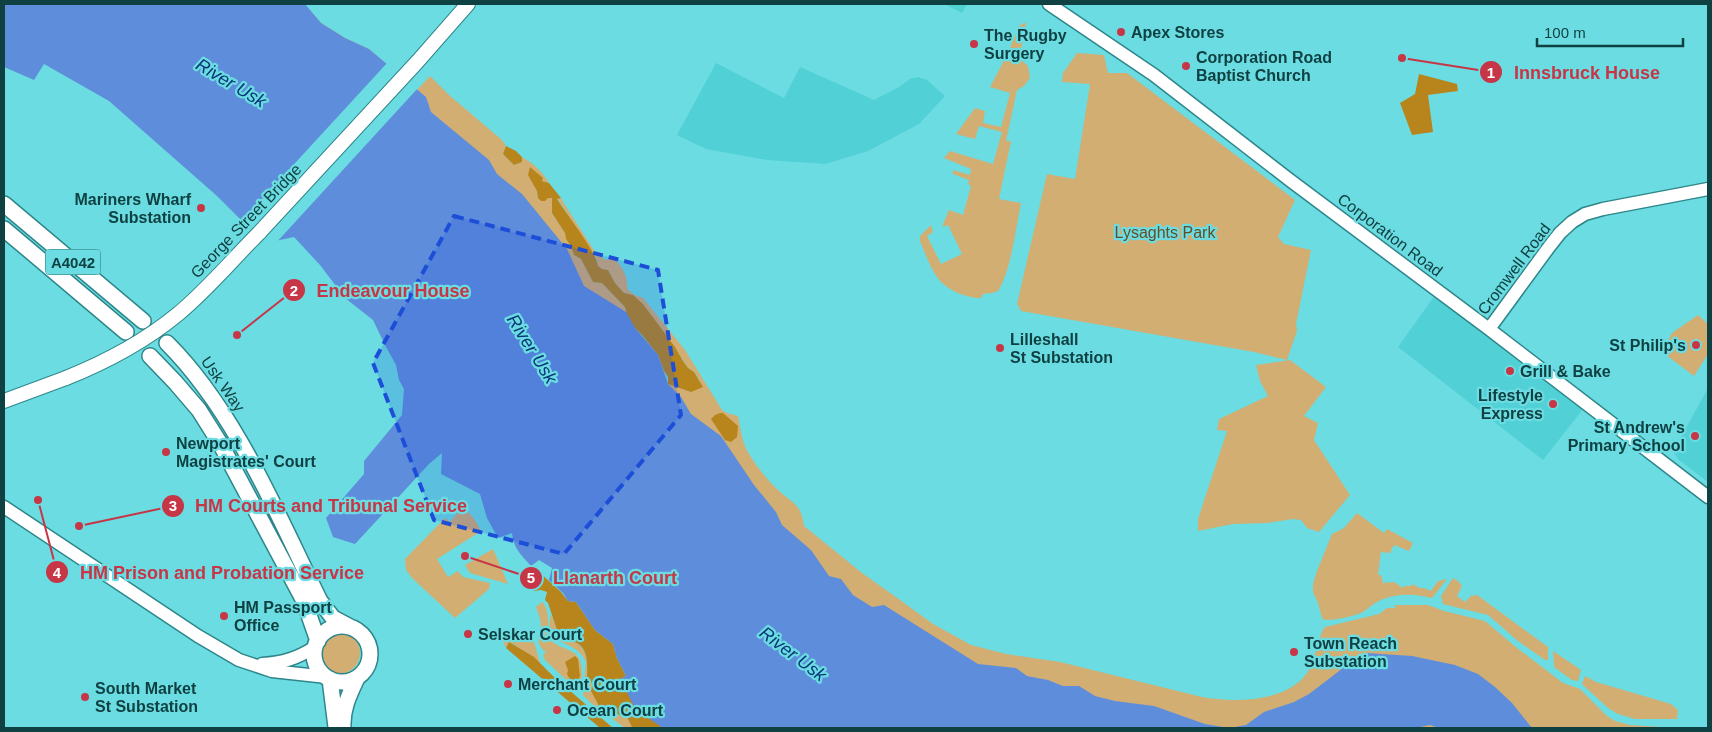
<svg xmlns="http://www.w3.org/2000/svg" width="1712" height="732" viewBox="0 0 1712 732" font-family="Helvetica,sans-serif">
	<rect width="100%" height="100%" fill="#6bdce1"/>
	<path fill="#51d0d6" d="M 944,4 L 967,4 L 962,13 Z
		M 716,63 L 784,98 L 800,67 L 874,100 L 899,87 L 910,79 L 918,77 L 927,80 L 945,96 L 919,124 L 868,151 L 825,164 L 767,160 L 706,149 L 677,135 Z
		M 1438,291 L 1587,404 L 1543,460 L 1398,347 Z
		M 1708,388 L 1708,482 L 1679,460 L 1673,452 Z"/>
	<path fill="#d2ae73" d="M 305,4 L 321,23 L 345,38 L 369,49 L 417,90 L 430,76 L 449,95 L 502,140 L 506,146 L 503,154 L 514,165 L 522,162 L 522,157 C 533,163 543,172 549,183 L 542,181 L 534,184 L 537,191 L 538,198 L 552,198 L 552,213 L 565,233 L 566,239 L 571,246 L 574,255 L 581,259 L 593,282 L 602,283 L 625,307 L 635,328 L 658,355 L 668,383 L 691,392 L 700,381 L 694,372 L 688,368 L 675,348 L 643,304 L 633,295 L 624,293 L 615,283 L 608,270 L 602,269 L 598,266 L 597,260 L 590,248 L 557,198 L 561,198 L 565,205 L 595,252 L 605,260 L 614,258 L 622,268 L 626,277 L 628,290 L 635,295 L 643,298 L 685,350 L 722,410 L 727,413 L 738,416 C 741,430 742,445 751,457 C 758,468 768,481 778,490 C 793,504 801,503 804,526 L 862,573 L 900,600 L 933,624 L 971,645 L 1006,654 L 1060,662 L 1202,697 C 1235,703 1294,703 1311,666 C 1315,657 1320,631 1325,627 L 1379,614 L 1387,608 L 1396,608 L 1394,606 L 1396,605 L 1428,605 L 1444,611 L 1485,621 L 1517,648 L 1563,683 L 1580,689 L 1607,716 L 1615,721 L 1630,725 L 1678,728 L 1001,728 L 965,716 L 482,226 Z
		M 1024,23 L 1026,23 L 1020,56 L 1021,60 L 1028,66 L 1030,78 L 1024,86 L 1017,90 L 1006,141 L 1011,141 L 999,199 L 1021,203 C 1016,227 1011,271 998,291 L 992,293 L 983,294 L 981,298 C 966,298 946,290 937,277 C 930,267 925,253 920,241 L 920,236 L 931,225 L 933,232 L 927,236 L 941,264 L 962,254 L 948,225 L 943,227 L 943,224 L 949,210 L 963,215 L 971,186 L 968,184 L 969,180 L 953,174 L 953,170 L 970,175 L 971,169 L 944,158 L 950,151 L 993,164 L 1002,132 L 979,126 L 975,139 L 956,134 L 975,108 L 985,111 L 983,123 L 1001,127 L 1010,93 L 990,87 L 1007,55 L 1019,26 Z
		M 1077,53 L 1104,55 L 1108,73 L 1127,73 L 1295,200 L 1278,237 L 1284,244 L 1311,250 L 1296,324 L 1297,331 L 1287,360 L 1254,352 L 1021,311 L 1017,304 L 1047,174 L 1075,179 L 1090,84 L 1062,82 L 1063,73 Z
		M 1698,315 L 1708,324 L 1708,354 L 1694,376 L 1662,352 L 1672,333 Z
		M 1290,360 L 1326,387 L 1304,416 L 1318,423 L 1314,440 L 1350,495 L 1319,532 L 1307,528 L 1301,520 L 1293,519 L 1267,523 L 1233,524 L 1198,531 L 1198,519 L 1227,431 L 1217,430 L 1219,419 L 1268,396 L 1260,381 L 1256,365 Z
		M 460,510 C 472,511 476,522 481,531 L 437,559 L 448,577 L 458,571 L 463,577 L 490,583 L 489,589 L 455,618 L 412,578 L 406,570 L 405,559 L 445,518 L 450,522 Z
		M 1357,513 L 1384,533 L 1387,529 L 1413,543 L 1409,551 L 1394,545 L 1390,553 L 1381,552 L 1378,575 L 1381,575 L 1383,583 L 1394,582 L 1403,588 L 1404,586 L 1411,586 L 1412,584 L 1420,588 L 1424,588 L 1431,591 L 1438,581 L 1447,579 L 1432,598 C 1415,593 1392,593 1377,602 C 1371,605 1367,610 1361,613 C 1350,617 1337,620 1325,620 L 1322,618 L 1318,603 L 1313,592 L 1313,584 L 1317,571 L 1332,534 L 1344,528 Z
		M 493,549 L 508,584 L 470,573 L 465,565 Z
		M 1453,578 L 1458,581 L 1462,586 L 1457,596 L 1465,602 L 1471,596 L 1477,595 L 1548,647 L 1548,660 L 1545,660 L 1518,641 L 1488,615 L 1443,604 L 1441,596 Z
		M 542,602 C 552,612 545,629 551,641 C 567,653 582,647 582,674 C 582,680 580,684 575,688 L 545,660 L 543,655 L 546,652 C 533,643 541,634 541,623 C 540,618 538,612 536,607 Z
		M 551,614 L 557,630 L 563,639 C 566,640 572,640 575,642 C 587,647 589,666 587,676 L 593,683 L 608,713 C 615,713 621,717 627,717 L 632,726 L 636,728 L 625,728 L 592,704 L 583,695 L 586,662 C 576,637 541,648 551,614 Z
		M 506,632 C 516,633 519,640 533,639 L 540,663 L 515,645 L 509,642 L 506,648 L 501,637 Z
		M318 653a21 21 0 1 1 42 0a21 21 0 1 1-42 0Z
		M 1553,651 L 1581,670 L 1578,681 L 1572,680 L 1554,667 Z
		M 1585,676 L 1596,682 L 1671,704 L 1678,710 L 1677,719 L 1635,719 L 1618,714 L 1608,708 L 1582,684 Z"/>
	<path fill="#b8851c" d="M 1419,74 L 1457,84 L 1458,91 L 1428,95 L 1433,132 L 1412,135 L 1400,103 L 1415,94 Z
		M 506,146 L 516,151 L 522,157 L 522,162 L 514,165 L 503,154 Z
		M 530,167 L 543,178 L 542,181 L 549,183 L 561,198 L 557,199 C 567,215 596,251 598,266 L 602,269 L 608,270 L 615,283 L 624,293 L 633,295 L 643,304 L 675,347 L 683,361 L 688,368 L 694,372 L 703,387 L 691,392 L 668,384 L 668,377 L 664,371 L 658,355 L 642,335 L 635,328 L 627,315 L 625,307 L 602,283 L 593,282 L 581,259 L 574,255 L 571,246 L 566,239 L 565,233 L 552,213 L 552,198 L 548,198 L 545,201 L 541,201 L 538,198 L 537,191 L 528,175 Z
		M 720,413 L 723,413 L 738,426 L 737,437 L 731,442 L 725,440 L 711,419 L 715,415 Z
		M 537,570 L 561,592 L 568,601 L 576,602 L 595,630 L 613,644 L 617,658 L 626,676 L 621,679 L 663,728 L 636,728 L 632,727 L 627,717 L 623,717 L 616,713 L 608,713 L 599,706 L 591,691 L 593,683 L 587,681 C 587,669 590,648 575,642 C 571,640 566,640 563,639 L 557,630 L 548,603 L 545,600 L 547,592 L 541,590 L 534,591 L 525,580 C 527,573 531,571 537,570 Z
		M 509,642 L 534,657 L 554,677 L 613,728 L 600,728 L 506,648 Z
		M 575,656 L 578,659 L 580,676 L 576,684 L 572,683 L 567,674 L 568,670 L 565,662 Z"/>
	<path fill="#5e8edb" d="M 4,4 L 305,4 L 321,23 L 345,38 L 369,49 L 426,97 L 431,112 L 489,160 L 497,174 L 522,194 L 567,249 L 584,286 L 626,312 L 635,328 L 658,355 L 668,384 L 681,397 L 691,414 L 721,436 L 754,485 L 776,512 L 782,525 L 811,550 L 829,576 L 841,579 L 853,595 L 872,607 L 884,605 L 978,664 L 1016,668 L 1027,676 L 1048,680 L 1063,686 L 1079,686 L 1095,696 L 1115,701 L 1154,706 L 1205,724 L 1229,728 L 1246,725 L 1264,712 L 1294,702 L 1309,694 L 1343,668 L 1367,653 L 1412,656 L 1455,665 L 1478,674 L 1495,687 L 1512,703 L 1532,728 L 1439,728 L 1430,725 L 1416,728 L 663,728 L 636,710 L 620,679 L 626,676 L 617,658 L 613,644 L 595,630 L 576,602 L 568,601 L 563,593 L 549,580 L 552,568 L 539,560 L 531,566 C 522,556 513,548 512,533 L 498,538 L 487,518 L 480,494 L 441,474 L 442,453 L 429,464 L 355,544 L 333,537 L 326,518 L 364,474 L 364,461 L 402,415 L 404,389 L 399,380 L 396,365 L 385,345 L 373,320 L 345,298 L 320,265 L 294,237 L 275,241 L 239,218 L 217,196 L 109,101 L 44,64 L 34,80 L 4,67 Z"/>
	<path fill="#6bdce1" d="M 388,62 L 418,88 L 275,244 L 241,222 Z"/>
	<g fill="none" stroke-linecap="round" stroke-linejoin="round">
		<defs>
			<path id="tertiary" d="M 1049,4 L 1154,75 L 1291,181 L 1489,329 L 1708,497
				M 1489,329 L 1549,247 L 1560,233 L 1572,222 L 1585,214 L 1603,209 L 1708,189
				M 4,507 L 198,636 L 239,660 L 272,671 L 327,677
				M 262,664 C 283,663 298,658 315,647"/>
			<path id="secondary" d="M 259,233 L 418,61 L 468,4
				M 4,401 L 66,378"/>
			<path id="primary" d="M 4,204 L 143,321
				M 4,229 L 126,332
				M 167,343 C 236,412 277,514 320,601 L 333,618 L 350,627
				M 150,356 L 175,382 L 199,410 L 221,445 L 304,601 L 318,641
				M314 654a28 28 0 1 1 56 0a28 28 0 1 1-56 0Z
				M 330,679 L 336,727
				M 343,728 C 342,709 349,695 357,678"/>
		</defs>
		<use href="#tertiary" stroke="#2d868a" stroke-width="15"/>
		<use href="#secondary" stroke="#2d868a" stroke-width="16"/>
		<use href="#primary" stroke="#2d868a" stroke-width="18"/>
		<use href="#tertiary" stroke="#fff" stroke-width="12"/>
		<use href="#secondary" stroke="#fff" stroke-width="14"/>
		<use href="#primary" stroke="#fff" stroke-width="15"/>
		<defs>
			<path id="secondary-bridge" d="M 66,378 C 106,362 144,342 178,314 C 207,290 232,260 259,233"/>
		</defs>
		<use href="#secondary-bridge" stroke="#2d868a" stroke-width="16" stroke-linecap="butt"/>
		<use href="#secondary-bridge" stroke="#fff" stroke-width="14"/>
	</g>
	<path fill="#1d4ed8" fill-opacity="0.2" stroke="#1d4ed8" stroke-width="4" stroke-dasharray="10 6" stroke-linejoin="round" d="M 454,216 L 658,270 L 681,415 L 564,554 L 434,520 L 373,363 Z"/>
	<g fill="#c63646" stroke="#6bdce1" stroke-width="2">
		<circle cx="1121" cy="32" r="5"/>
		<circle cx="974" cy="44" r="5"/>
		<circle cx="1186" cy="66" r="5"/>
		<circle cx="201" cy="208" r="5"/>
		<circle cx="1696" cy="345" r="5"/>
		<circle cx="1000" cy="348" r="5"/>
		<circle cx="1510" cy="371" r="5"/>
		<circle cx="1553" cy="404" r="5"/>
		<circle cx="1695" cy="436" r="5"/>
		<circle cx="166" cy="452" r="5"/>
		<circle cx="224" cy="616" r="5"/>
		<circle cx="468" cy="634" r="5"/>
		<circle cx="1294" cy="652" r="5"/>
		<circle cx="508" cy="684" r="5"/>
		<circle cx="85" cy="697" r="5"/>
		<circle cx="557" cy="710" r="5"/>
	</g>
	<g text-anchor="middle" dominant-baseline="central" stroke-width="4.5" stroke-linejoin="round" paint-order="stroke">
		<rect fill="#6bdce1" stroke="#2b7072" stroke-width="1" x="45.5" y="249.5" width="55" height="25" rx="4"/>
		<g font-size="15" font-weight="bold" fill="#0f4143">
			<text x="73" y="262">A4042</text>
		</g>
		<g font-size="16" font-weight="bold" fill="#0f4143" stroke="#6bdce1" text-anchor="start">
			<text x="1131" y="32">Apex Stores</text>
			<text x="984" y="35">The Rugby<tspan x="984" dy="18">Surgery</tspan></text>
			<text x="1196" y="57">Corporation Road<tspan x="1196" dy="18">Baptist Church</tspan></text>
			<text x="191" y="199" text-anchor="end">Mariners Wharf<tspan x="191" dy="18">Substation</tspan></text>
			<text x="1010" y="339">Lilleshall<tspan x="1010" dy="18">St Substation</tspan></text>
			<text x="1686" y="345" text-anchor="end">St Philip's</text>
			<text x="1520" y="371">Grill &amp; Bake</text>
			<text x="1543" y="395" text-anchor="end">Lifestyle<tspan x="1543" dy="18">Express</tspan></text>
			<text x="1685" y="427" text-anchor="end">St Andrew's<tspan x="1685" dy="18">Primary School</tspan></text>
			<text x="176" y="443">Newport<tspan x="176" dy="18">Magistrates' Court</tspan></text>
			<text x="234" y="607">HM Passport<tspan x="234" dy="18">Office</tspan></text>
			<text x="478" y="634">Selskar Court</text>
			<text x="1304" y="643">Town Reach<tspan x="1304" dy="18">Substation</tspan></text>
			<text x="518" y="684">Merchant Court</text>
			<text x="95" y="688">South Market<tspan x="95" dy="18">St Substation</tspan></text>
			<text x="567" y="710">Ocean Court</text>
		</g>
		<g font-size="16" fill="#0f4143" stroke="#6bdce1">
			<text transform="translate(246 221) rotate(-46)">George Street Bridge</text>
			<text transform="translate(1390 235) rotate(37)">Corporation Road</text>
			<text transform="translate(1514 269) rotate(-53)">Cromwell Road</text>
			<text transform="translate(223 384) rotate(55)">Usk Way</text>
		</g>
		<g font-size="16" fill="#644e27" stroke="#6bdce1">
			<text x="1165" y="232">Lysaghts Park</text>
		</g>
		<g font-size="18" font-style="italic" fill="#09367a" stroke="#6bdce1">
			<text transform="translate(231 83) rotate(31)">River Usk</text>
			<text transform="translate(532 349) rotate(58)">River Usk</text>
			<text transform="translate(793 654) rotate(37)">River Usk</text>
		</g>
	</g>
	<path fill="none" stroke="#c63646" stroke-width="2" d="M1402 58L1491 72M237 335L294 290M79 526L173 506M38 500L57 572M465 556L531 578"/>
	<g fill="#c63646" stroke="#6bdce1" stroke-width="2">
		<circle cx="1402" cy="58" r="5"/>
		<circle cx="237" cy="335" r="5"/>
		<circle cx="79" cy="526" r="5"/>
		<circle cx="38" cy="500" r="5"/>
		<circle cx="465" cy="556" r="5"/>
		<circle cx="1491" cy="72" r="12"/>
		<circle cx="294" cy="290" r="12"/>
		<circle cx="173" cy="506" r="12"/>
		<circle cx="57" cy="572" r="12"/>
		<circle cx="531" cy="578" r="12"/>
	</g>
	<g font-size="15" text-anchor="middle" font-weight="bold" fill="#fff">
		<text x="1491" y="78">1</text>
		<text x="294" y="296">2</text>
		<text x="173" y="511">3</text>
		<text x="57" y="578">4</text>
		<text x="531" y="583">5</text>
	</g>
	<g font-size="18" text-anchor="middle" font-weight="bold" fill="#c63646" stroke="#6bdce1" stroke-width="4.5" stroke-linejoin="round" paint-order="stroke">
		<text x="1587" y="79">Innsbruck House</text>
		<text x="393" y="297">Endeavour House</text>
		<text x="331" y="512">HM Courts and Tribunal Service</text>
		<text x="222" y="579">HM Prison and Probation Service</text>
		<text x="615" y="584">Llanarth Court</text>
	</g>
	<rect width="1712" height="732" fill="none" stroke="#0f4143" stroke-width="10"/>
	<path d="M1537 38v8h146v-8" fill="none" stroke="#0f4143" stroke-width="2.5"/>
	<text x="1544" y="38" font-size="15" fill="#0f4143" stroke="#6bdce1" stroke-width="4" paint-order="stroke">100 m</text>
</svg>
